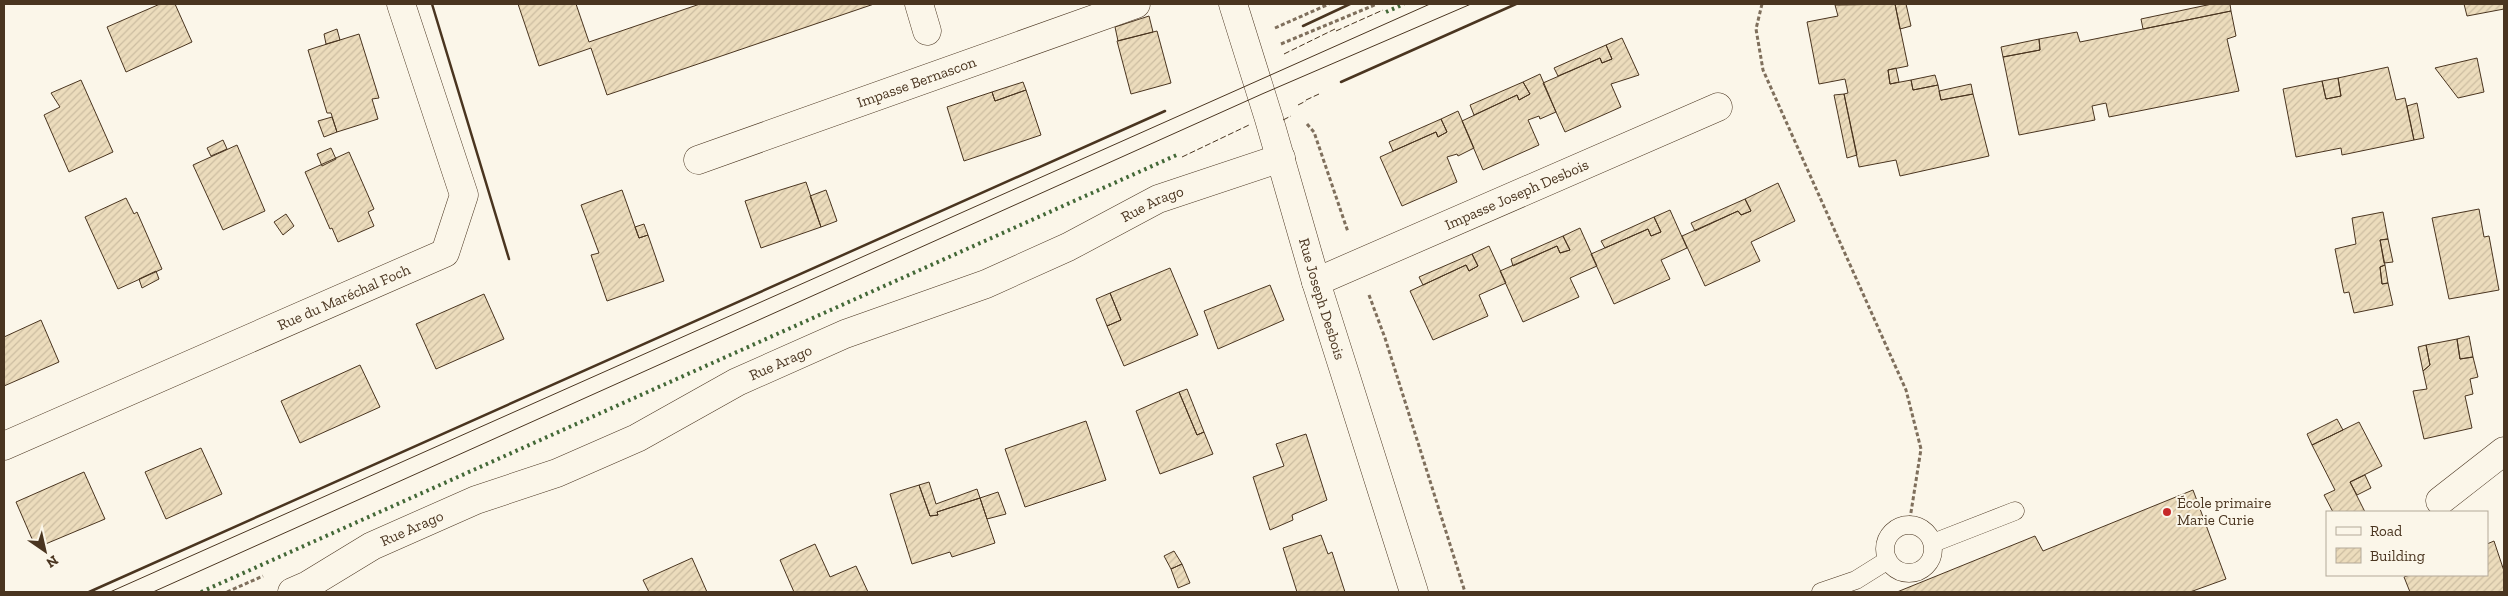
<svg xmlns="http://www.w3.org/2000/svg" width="2508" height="596" viewBox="0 0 2508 596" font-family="'Zilla Slab',serif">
	<defs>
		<pattern id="building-hatch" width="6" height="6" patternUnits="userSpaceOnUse" patternTransform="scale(1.25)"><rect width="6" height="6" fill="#ecdcbc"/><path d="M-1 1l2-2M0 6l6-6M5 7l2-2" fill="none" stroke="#ccbda1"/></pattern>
	</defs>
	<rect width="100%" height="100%" fill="#fbf6e9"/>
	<path fill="url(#building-hatch)" stroke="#4a3520" d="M 160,4 L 175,4 L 192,42 L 126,72 L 107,27 Z
		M 518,4 L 576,4 L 589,42 L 700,4 L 874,4 L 607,95 L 591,48 L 539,66 Z
		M 1895,4 L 1908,66 L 1888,70 L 1890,84 L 1911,80 L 1913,90 L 1938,85 L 1941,100 L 1973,94 L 1989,156 L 1900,176 L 1896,160 L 1859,167 L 1844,94 L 1848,93 L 1845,79 L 1819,84 L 1807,22 L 1838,16 L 1835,5 Z
		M 1895,4 L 1906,4 L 1911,26 L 1900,29 Z
		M 2212,4 L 2230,4 L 2231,11 L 2143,29 L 2141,19 Z
		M 2464,4 L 2504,4 L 2504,9 L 2467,16 Z
		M 2231,11 L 2236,36 L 2227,39 L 2239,91 L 2109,117 L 2106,103 L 2092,106 L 2095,120 L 2019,135 L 2003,57 L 2040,50 L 2039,39 L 2077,32 L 2080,42 Z
		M 1149,16 L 1153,32 L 1118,41 L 1115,27 Z
		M 337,29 L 340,40 L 326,44 L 324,34 Z
		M 1157,31 L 1171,83 L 1131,94 L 1117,41 Z
		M 359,34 L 379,98 L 372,99 L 378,119 L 337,132 L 331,113 L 327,113 L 308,50 Z
		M 1622,38 L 1639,75 L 1611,84 L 1621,107 L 1565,132 L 1543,83 L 1600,58 L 1602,63 L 1612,59 L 1606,45 Z
		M 2039,39 L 2040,50 L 2003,57 L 2001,47 Z
		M 1606,45 L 1612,59 L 1602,63 L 1600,58 L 1558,76 L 1554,68 Z
		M 2477,58 L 2484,92 L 2458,98 L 2435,68 Z
		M 2388,67 L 2396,100 L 2405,98 L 2414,140 L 2342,155 L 2341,148 L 2296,157 L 2283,89 L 2322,81 L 2326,99 L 2341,96 L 2338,78 Z
		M 1896,68 L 1899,82 L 1890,84 L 1888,70 Z
		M 1540,74 L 1556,112 L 1540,119 L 1539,116 L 1528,120 L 1539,145 L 1483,170 L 1462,121 L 1517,95 L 1519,100 L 1530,94 L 1523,82 Z
		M 1935,75 L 1938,85 L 1913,90 L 1911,80 Z
		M 2338,78 L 2341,96 L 2326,99 L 2322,81 Z
		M 81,80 L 113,152 L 69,172 L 44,115 L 60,107 L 51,93 Z
		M 1023,82 L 1026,90 L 995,101 L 992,92 Z
		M 1523,82 L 1530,94 L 1519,100 L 1517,95 L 1474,115 L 1470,105 Z
		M 1971,84 L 1973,94 L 1941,100 L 1939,91 Z
		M 1026,90 L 1041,135 L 964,161 L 947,107 L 992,92 L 995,101 Z
		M 1844,94 L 1857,155 L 1847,158 L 1834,95 Z
		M 2417,103 L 2424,138 L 2414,140 L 2407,106 Z
		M 1458,111 L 1474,148 L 1458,156 L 1457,154 L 1447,157 L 1457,182 L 1402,206 L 1380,157 L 1436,132 L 1438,137 L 1447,132 L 1441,119 Z
		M 332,117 L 337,132 L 324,137 L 318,121 Z
		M 1441,119 L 1447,132 L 1438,137 L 1436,132 L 1393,151 L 1389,142 Z
		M 223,140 L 227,149 L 211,156 L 207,148 Z
		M 237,145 L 265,211 L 223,230 L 193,165 Z
		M 331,148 L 336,159 L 322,166 L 317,154 Z
		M 349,152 L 374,209 L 368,212 L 374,226 L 338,242 L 332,228 L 330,229 L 305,172 Z
		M 806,182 L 821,227 L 761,248 L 745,201 Z
		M 1778,183 L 1795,221 L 1751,242 L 1760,261 L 1705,286 L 1682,236 L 1738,211 L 1741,215 L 1751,211 L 1745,199 Z
		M 622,190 L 639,238 L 648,235 L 664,281 L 607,301 L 591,255 L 599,253 L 581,205 Z
		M 826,190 L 837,221 L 821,227 L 810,196 Z
		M 126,198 L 134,214 L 137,212 L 162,269 L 118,289 L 85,217 Z
		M 1745,199 L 1751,211 L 1741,215 L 1738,211 L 1695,231 L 1691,223 Z
		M 2479,209 L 2484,237 L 2489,236 L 2499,290 L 2449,299 L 2432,218 Z
		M 1670,210 L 1687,248 L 1661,260 L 1670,279 L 1614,304 L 1591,254 L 1648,229 L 1651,236 L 1661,232 L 1654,217 Z
		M 2383,212 L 2388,239 L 2380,240 L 2385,265 L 2380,267 L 2382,284 L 2388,283 L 2393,305 L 2354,313 L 2349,292 L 2344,293 L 2335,249 L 2356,244 L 2352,218 Z
		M 286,214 L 294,226 L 283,235 L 274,222 Z
		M 1654,217 L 1661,232 L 1651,236 L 1648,229 L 1605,248 L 1601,241 Z
		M 644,224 L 648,235 L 639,238 L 635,227 Z
		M 1580,228 L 1597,266 L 1570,278 L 1579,297 L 1523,322 L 1500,271 L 1557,246 L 1560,253 L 1570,250 L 1563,236 Z
		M 1563,236 L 1570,250 L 1560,253 L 1557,246 L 1513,266 L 1511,259 Z
		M 2388,239 L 2393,262 L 2384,263 L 2380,240 Z
		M 1489,246 L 1506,283 L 1479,295 L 1488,316 L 1433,340 L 1410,291 L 1466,265 L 1469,271 L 1478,266 L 1472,254 Z
		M 1472,254 L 1478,266 L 1469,271 L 1466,265 L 1423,285 L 1419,277 Z
		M 2385,265 L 2388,283 L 2382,284 L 2380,267 Z
		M 1170,268 L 1198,335 L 1124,366 L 1107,326 L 1121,320 L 1110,293 Z
		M 156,271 L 159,279 L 142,288 L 139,279 Z
		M 1270,285 L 1284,320 L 1218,349 L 1204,311 Z
		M 1110,293 L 1121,320 L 1107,326 L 1096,299 Z
		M 484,294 L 504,339 L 436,369 L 416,324 Z
		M 41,320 L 59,362 L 4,386 L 4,337 Z
		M 2469,336 L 2473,357 L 2460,359 L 2457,339 Z
		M 2457,339 L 2460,359 L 2473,357 L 2478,377 L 2470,379 L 2473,394 L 2465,396 L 2472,428 L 2424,439 L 2413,391 L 2427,389 L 2423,371 L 2430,365 L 2426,345 Z
		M 2426,345 L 2430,365 L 2423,371 L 2418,347 Z
		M 360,365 L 380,407 L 300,443 L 281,401 Z
		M 1187,389 L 1204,432 L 1197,435 L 1179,392 Z
		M 1179,392 L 1197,435 L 1204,432 L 1213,454 L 1160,474 L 1136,411 Z
		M 2337,419 L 2343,430 L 2312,445 L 2307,434 Z
		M 1086,421 L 1106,480 L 1025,507 L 1005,449 Z
		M 2359,422 L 2382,466 L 2350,482 L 2365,512 L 2333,512 L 2324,495 L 2335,490 L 2312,445 Z
		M 1306,434 L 1327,500 L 1292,515 L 1293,520 L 1270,530 L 1253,477 L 1284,466 L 1276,444 Z
		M 201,448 L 222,494 L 166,519 L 145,472 Z
		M 84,472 L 105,519 L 36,548 L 16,502 Z
		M 2365,475 L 2371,488 L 2357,495 L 2350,482 Z
		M 929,482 L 936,504 L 977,489 L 980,498 L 937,512 L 938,515 L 930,516 L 919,485 Z
		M 919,485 L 930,516 L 938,515 L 937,512 L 980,498 L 995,543 L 952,557 L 950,552 L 912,564 L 890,494 Z
		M 2193,490 L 2226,579 L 2190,592 L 1897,592 L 2035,536 L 2043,551 Z
		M 998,492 L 1006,514 L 987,519 L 980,498 Z
		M 1321,535 L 1328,554 L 1332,552 L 1345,592 L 1297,592 L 1283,548 Z
		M 2494,541 L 2504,571 L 2504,592 L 2410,592 L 2404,577 L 2410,575 L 2487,575 L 2487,544 Z
		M 815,544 L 830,577 L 856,566 L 868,592 L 794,592 L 780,560 Z
		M 1174,551 L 1182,564 L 1171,569 L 1164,556 Z
		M 692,558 L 707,592 L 649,592 L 643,580 Z
		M 1182,564 L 1190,583 L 1178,588 L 1171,569 Z"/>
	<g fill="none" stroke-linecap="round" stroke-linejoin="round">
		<defs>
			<path id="service" d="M1885 549a24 24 0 1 1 48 0a24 24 0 1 1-48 0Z
				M 1933,543 L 2015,511
				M 1821,592 L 1856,580 L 1888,560"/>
			<g id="minor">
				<path d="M 919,4 L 927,31"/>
				<path id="s1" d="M 1233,4 L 1269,119 L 1316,282 L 1414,592"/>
				<path id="s2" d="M 698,160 L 1136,4"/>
				<path id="s3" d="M 1316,282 L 1718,107"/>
				<path id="s4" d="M 4,446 L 445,253 L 464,195 L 401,4"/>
				<path d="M 2440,501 L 2504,451"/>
				<path id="s5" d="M 292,592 L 308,585 L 372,546 L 476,500 L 557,473 L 637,438 L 737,382 L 845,334 L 986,284 L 1068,247 L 1158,199 L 1281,158"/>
			</g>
		</defs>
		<use href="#service" stroke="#4a3520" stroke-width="19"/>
		<use href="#minor" stroke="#4a3520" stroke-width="29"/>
		<path stroke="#7f6f5c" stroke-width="3" stroke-dasharray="4 2.5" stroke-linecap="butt" d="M 1762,4 L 1756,29 L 1763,70 L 1906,390 L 1921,449 L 1909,525
			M 1275,28 L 1329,4
			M 1281,44 L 1377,4
			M 1307,124 L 1314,132 L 1348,232
			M 1369,295 L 1385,338 L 1465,592
			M 227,592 L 263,576"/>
		<use href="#service" stroke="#fbf6e9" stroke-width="18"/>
		<use href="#minor" stroke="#fbf6e9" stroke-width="28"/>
		<path stroke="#4a3520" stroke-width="1" d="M 110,592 L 1430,4
			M 153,592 L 1262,94 L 1471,4"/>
		<path stroke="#436837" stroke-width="4" stroke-dasharray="2.5 4" stroke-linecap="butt" d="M 1386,12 L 1404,4
			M 201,592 L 1179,154"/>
		<path stroke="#4a3520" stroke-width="1" stroke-dasharray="6 2.5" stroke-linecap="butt" d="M 1336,31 L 1383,10
			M 1284,54 L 1335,29
			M 1306,100 L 1319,94
			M 1298,105 L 1306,101
			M 1283,120 L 1291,116
			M 1182,157 L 1249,125"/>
		<path stroke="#4a3520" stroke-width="2.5" d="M 432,4 L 509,259
			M 1303,26 L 1350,4
			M 1341,82 L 1516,4
			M 89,592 L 1165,111"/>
	</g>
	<circle fill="#c62828" stroke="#fbf6e9" stroke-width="2" cx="2167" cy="512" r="5"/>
	<g text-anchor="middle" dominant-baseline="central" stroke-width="4" stroke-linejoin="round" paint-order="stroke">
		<g font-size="15" fill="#4a3520" stroke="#fbf6e9">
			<text stroke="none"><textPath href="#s2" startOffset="232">Impasse Bernascon</textPath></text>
			<text stroke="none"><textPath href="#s3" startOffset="219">Impasse Joseph Desbois</textPath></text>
			<text stroke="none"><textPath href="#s5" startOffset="946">Rue Arago</textPath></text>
			<text stroke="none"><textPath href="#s4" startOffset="371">Rue du Maréchal Foch</textPath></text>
			<text stroke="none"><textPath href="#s1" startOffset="308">Rue Joseph Desbois</textPath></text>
			<text stroke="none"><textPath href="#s5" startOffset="541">Rue Arago</textPath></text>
			<text stroke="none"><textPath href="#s5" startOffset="136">Rue Arago</textPath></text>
		</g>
		<g font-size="15" fill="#4a3520" stroke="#fbf6e9" text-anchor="start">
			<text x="2177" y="503">École primaire<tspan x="2177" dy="17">Marie Curie</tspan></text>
		</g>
	</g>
	<rect width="2508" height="596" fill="none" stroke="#4a3520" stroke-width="10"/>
	<rect x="2326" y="511" width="162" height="65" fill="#fbf6e9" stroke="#b4a999"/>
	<rect x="2336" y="527" width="25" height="8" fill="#fbf6e9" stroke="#b4a999"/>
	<text x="2370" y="536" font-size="15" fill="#4a3520">Road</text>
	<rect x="2336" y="548" width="25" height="15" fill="url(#building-hatch)" stroke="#b4a999"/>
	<text x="2370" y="561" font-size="15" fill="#4a3520">Building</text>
	<g transform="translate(45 551) rotate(146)" stroke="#fbf6e9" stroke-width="4" paint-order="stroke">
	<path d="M0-4L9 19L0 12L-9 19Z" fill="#4a3520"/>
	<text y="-8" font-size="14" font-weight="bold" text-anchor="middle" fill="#4a3520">N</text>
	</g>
</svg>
